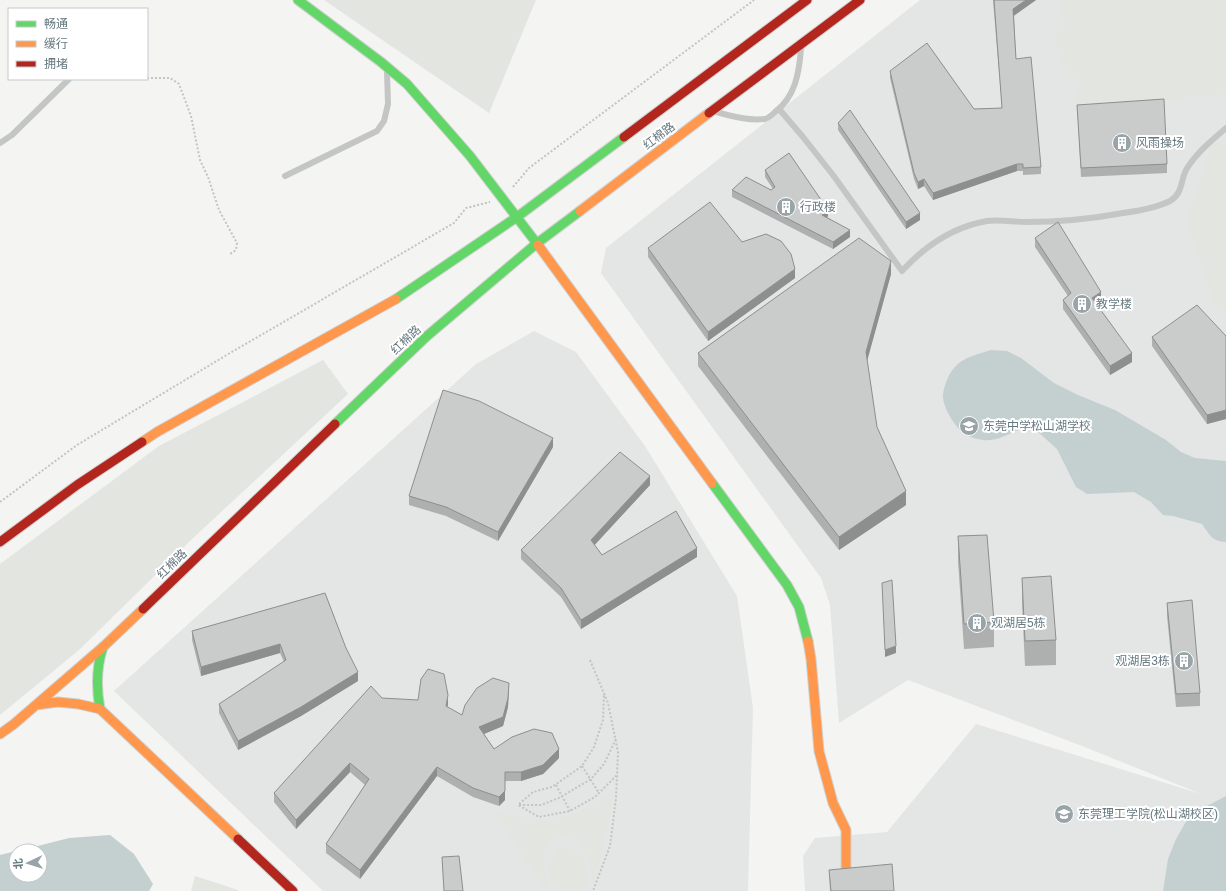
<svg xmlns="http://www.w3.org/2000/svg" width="1226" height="891" viewBox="0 0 1226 891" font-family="Arial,'Noto Sans SC',sans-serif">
	<rect width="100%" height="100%" fill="#f4f4f3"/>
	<path fill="#e4e5e5" d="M 920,0 L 1226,0 L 1226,891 L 805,891 L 803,856 L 815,838 L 887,832 L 976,724 L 1201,794 L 1082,746 L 908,680 L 839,723 L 830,605 L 821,578 L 601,273 L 606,248 Z
		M 534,331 L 576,352 L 645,446 L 737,596 L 753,708 L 748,891 L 323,891 L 114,691 L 476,364 Z"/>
	<path fill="#e3e5e0" d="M 324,0 L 536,0 L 489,113 Z
		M 1060,0 L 1226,0 L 1226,94 L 1078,107 L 1078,87 L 1083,85 C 1075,78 1064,69 1060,59 C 1052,44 1059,17 1060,0 Z
		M 1226,138 L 1226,316 L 1216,307 L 1186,220 L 1211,147 Z
		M 323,360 L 348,394 L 191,540 L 79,650 L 0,715 L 0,564 L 159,446 Z
		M 613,790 C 610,822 603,852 592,882 L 589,860 L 581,843 L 569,836 L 554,839 L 544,852 L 543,873 L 552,891 L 547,891 C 531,871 519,848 504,827 C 499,820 491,814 485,807 C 517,820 552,826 584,809 C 594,804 603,796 613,790 Z
		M 565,847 C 568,848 572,848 575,850 C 587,857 591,879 586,891 L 557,891 C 552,885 549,871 550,862 C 551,859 554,854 556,850 Z
		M 195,876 L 238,890 L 239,891 L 191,891 Z"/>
	<path fill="#c4d0d0" d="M 991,350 L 1007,351 L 1021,358 L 1054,383 L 1078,395 L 1115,410 L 1166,440 L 1181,452 L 1195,458 L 1226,461 L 1226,542 C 1211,541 1210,535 1202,524 L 1173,516 L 1163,515 L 1151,502 L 1134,492 L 1087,494 L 1076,487 L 1057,449 L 1038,432 L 1024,428 C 1011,432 998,442 983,440 C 978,439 972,438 968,436 C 957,431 942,407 943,395 C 944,386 948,374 955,367 C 963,357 979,354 991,350 Z
		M 1226,796 L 1226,891 L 1163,891 L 1168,859 L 1176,839 L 1187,820 L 1207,806 Z
		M 110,835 L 134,854 L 153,884 L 149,891 L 0,891 L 0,855 L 16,851 L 16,875 L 40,875 L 40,851 L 18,851 L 69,838 Z"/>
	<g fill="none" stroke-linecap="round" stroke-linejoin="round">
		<defs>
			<path id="fast" d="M 298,0 L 381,62 L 407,84 L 470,156 L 538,245
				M 396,299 L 517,217 L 624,137
				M 335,424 L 427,336 L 536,244 L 580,211
				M 712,483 L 787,585 L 799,607 L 808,641
				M 100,709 C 96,687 96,668 103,647"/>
			<path id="slow" d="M 580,211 L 709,113
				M 538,245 L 712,483
				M 142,442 L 157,432 L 396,299
				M 808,641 L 811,659 L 819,751 L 833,803 L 846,830 L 846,877
				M 36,705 L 58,702 L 78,704 L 100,709 L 238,839
				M 0,734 L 14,724 L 103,647 L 143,609"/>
			<path id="jam" d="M 709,113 L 860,0
				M 624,137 L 807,0
				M 0,542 L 77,485 L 142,442
				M 143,609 L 335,424
				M 238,839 L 293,891"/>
		</defs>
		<use href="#fast" stroke="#cfd1d1" stroke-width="11"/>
		<use href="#slow" stroke="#cfd1d1" stroke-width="11"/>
		<use href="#jam" stroke="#cfd1d1" stroke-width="11"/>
		<path stroke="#c2c4c4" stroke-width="2" stroke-dasharray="2 2" stroke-linecap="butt" d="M 147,78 L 170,78 L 179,84 L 191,116 L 200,160 L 208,177 L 219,210 L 237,243 L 236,250 L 230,254
			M 513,187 L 529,168 L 754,0
			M 0,502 L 77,445 L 225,356 L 454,223 L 466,208 L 490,202
			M 590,660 L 608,703 L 618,752 L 616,798 L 610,846 L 593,891
			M 616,739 L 604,764 L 591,779 L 559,798 L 541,805 L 518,805 L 539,817 L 570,811 L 595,797 L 617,775
			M 582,766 L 599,793
			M 556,785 L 570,811
			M 519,804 L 533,792 L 552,787 L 582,766 L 594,747 L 603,720 L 604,694"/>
		<path stroke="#c4c6c6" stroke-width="6" d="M 779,109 L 803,137 L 833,175 L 902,271 C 925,246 952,227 987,221 C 999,219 1014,222 1026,222 C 1059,222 1091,219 1123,213 C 1138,211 1156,208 1170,201 C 1183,193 1180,182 1186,170 C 1195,154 1212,140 1226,128
			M 716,112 C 732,116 748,121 765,119 C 768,118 772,115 775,112 C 795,97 799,74 801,49
			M 0,143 L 12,135 L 69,79
			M 285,176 L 377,131 L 384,121 L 388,104 L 387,72"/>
		<use href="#fast" stroke="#63d668" stroke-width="9"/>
		<use href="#slow" stroke="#ff974d" stroke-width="9"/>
		<use href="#jam" stroke="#b3261e" stroke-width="9"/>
	</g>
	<path fill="#aeafaf" d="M 993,0 L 1036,0 L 1014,16 L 1016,59 L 1041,167 L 1041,174 L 1023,175 L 1023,171 L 1017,171 L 933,200 L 924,186 L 918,189 L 914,179 L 890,78 L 890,71 L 974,109 L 1002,108 Z
		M 1077,105 L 1167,164 L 1167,173 L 1081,177 Z
		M 838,123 L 920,220 L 906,229 L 838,130 Z
		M 765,170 L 828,216 L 827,217 L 850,237 L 833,249 L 732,197 L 732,190 L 771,190 L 773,189 L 765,177 Z
		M 1035,238 L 1101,301 L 1096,304 L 1132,362 L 1110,375 L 1063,309 L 1063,300 L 1068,296 L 1035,247 Z
		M 742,242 L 795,278 L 708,341 L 648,257 L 648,248 Z
		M 891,274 L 867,360 L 877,427 L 906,505 L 839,550 L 698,366 L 698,353 Z
		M 1226,336 L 1226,419 L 1207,424 L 1152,346 L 1152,337 Z
		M 553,447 L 498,541 L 446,516 L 409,505 L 409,496 Z
		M 650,485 L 594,545 L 602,555 L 697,557 L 581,629 L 561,597 L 521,559 L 521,550 Z
		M 958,536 L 994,622 L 994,647 L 964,649 L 958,561 Z
		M 1022,578 L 1056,640 L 1056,665 L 1025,666 L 1022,604 Z
		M 325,593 L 358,681 L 301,716 L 238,750 L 219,713 L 219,704 L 284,662 L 280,653 L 201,676 L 192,640 L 192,631 Z
		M 1167,603 L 1200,693 L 1200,706 L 1176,707 L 1167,616 Z
		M 509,692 L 508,707 L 503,726 L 484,734 L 494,749 L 559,758 L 543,774 L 521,781 L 505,781 L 505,800 L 499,806 L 473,797 L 437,776 L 360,879 L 326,853 L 326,844 L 365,785 L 350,772 L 296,829 L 274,802 L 274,793 L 382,698 L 448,704 L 447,707 L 462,715 Z
		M 442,857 L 463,891 L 444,891 Z
		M 829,870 L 894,891 L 830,891 Z"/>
	<path fill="#8d8f8f" d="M 1026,0 L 1036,0 L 1013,16 L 1013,9 Z
		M 1017,164 L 1017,171 L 933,200 L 933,193 Z
		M 924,179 L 924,186 L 918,189 L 918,182 Z
		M 828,210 L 828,216 L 822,222 L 822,215 Z
		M 920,213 L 920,220 L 906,229 L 906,222 Z
		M 850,230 L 850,237 L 833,249 L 833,242 Z
		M 891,261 L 891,274 L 866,365 L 866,352 Z
		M 795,269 L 795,278 L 708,341 L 708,332 Z
		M 1101,292 L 1101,301 L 1092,307 L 1092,298 Z
		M 1132,353 L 1132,362 L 1110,375 L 1110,366 Z
		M 1226,410 L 1226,419 L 1207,424 L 1207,415 Z
		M 553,438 L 553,447 L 498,541 L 498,532 Z
		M 650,476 L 650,485 L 591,549 L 591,540 Z
		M 906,491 L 906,505 L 839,550 L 839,537 Z
		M 697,548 L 697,557 L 581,629 L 581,620 Z
		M 280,644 L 280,653 L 201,676 L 201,667 Z
		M 896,646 L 896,653 L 885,657 L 885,650 Z
		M 358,672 L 358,681 L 301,716 L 238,750 L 238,741 Z
		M 509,683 L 508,707 L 503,726 L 479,736 L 479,727 Z
		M 448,695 L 448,704 L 446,715 L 446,706 Z
		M 559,749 L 559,758 L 543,774 L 521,781 L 521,772 Z
		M 350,763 L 350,772 L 296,829 L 296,820 Z
		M 437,767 L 437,776 L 360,879 L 360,870 Z
		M 505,791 L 505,800 L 499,806 L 499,797 Z"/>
	<path fill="#cacccc" stroke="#8d8f8f" d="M 994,0 L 1026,0 L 1013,9 L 1016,59 L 1031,57 L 1041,167 L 1023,168 L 1023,164 L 1017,164 L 933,193 L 924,179 L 918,182 L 914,173 L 890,71 L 927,43 L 974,109 L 1002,108 Z
		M 1164,99 L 1167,164 L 1081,168 L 1077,105 Z
		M 850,110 L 920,213 L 906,222 L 838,123 Z
		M 789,153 L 828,210 L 822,215 L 850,230 L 833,242 L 732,190 L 746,177 L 771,190 L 775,187 L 765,170 Z
		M 710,202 L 742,242 L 766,234 L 781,241 L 791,254 L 795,269 L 708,332 L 648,248 Z
		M 1058,222 L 1101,292 L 1092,298 L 1132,353 L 1110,366 L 1063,300 L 1071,293 L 1035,238 Z
		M 859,238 L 891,261 L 866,352 L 877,427 L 906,491 L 839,537 L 698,353 Z
		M 1197,305 L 1226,336 L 1226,410 L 1207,415 L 1152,337 Z
		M 443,390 L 479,401 L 553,438 L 498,532 L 446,507 L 409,496 Z
		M 620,452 L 650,476 L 591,540 L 602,555 L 676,511 L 697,548 L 581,620 L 561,588 L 521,550 Z
		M 987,535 L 994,622 L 964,624 L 958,536 Z
		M 1051,576 L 1056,640 L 1025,641 L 1022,578 Z
		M 892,580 L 896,646 L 885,650 L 882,583 Z
		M 325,593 L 346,648 L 358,672 L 301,707 L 238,741 L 219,704 L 286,660 L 280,644 L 201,667 L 192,631 Z
		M 1192,600 L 1200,693 L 1176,694 L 1167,603 Z
		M 428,669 L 444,674 L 448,695 L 446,706 L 462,715 L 465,705 L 477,688 L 493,678 L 509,683 L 508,698 L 503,717 L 479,727 L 494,749 L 512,737 L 534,729 L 552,733 L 559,749 L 543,765 L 521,772 L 505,772 L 505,791 L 499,797 L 473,788 L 437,767 L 360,870 L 326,844 L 369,779 L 350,763 L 296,820 L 274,793 L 371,686 L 382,698 L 418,700 L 421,679 Z
		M 459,856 L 463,891 L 444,891 L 442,857 Z
		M 892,864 L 894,891 L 831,891 L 829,870 Z"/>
	<defs>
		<symbol id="building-disc" viewBox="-11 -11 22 22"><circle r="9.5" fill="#98a4a8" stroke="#fff"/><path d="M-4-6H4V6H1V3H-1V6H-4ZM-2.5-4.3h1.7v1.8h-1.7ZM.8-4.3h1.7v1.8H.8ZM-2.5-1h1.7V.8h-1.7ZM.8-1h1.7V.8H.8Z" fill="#fff"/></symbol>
		<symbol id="school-disc" viewBox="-11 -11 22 22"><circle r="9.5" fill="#98a4a8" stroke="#fff"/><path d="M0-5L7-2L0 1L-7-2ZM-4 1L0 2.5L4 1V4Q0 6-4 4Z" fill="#fff"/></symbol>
		<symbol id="university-disc" viewBox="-11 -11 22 22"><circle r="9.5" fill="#98a4a8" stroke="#fff"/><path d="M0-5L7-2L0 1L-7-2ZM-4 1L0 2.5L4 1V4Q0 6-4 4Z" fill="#fff"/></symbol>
	</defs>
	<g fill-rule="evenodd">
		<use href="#building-disc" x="1111" y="132" width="22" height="22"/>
		<use href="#building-disc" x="775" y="196" width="22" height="22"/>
		<use href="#building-disc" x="1071" y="293" width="22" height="22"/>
		<use href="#school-disc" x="958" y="415" width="22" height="22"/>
		<use href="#building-disc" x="966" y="612" width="22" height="22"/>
		<use href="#building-disc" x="1173" y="650" width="22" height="22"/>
		<use href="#university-disc" x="1053" y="803" width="22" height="22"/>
	</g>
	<g text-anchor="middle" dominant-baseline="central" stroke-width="4" stroke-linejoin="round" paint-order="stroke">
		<g font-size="12" fill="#667980" stroke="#fff">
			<text transform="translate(659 136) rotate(-37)">红棉路</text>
			<text transform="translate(406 340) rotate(-43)">红棉路</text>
			<text transform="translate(172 564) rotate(-44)">红棉路</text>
		</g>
		<g font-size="12" fill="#667980" stroke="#fff" text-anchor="start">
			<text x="1136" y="143">风雨操场</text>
			<text x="800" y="207">行政楼</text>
			<text x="1096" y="304">教学楼</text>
			<text x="983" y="426">东莞中学松山湖学校</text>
			<text x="991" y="623">观湖居5栋</text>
			<text x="1170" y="661" text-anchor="end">观湖居3栋</text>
			<text x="1078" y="814">东莞理工学院(松山湖校区)</text>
		</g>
	</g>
	<rect x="8" y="8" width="140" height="72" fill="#ffffff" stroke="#c2c9cc"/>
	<rect x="16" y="21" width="20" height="6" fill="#63d668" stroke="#c2c9cc"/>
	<text x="44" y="28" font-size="12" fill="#667980">畅通</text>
	<rect x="16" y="41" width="20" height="6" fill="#ff974d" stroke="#c2c9cc"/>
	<text x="44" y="48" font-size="12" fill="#667980">缓行</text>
	<rect x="16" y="61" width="20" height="6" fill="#b3261e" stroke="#c2c9cc"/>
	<text x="44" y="68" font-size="12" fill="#667980">拥堵</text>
	<g transform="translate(28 863) rotate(266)"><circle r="19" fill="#ffffff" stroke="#c2c9cc"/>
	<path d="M0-3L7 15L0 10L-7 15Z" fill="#98a4a8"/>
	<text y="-6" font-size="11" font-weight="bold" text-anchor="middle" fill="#667980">北</text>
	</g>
</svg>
